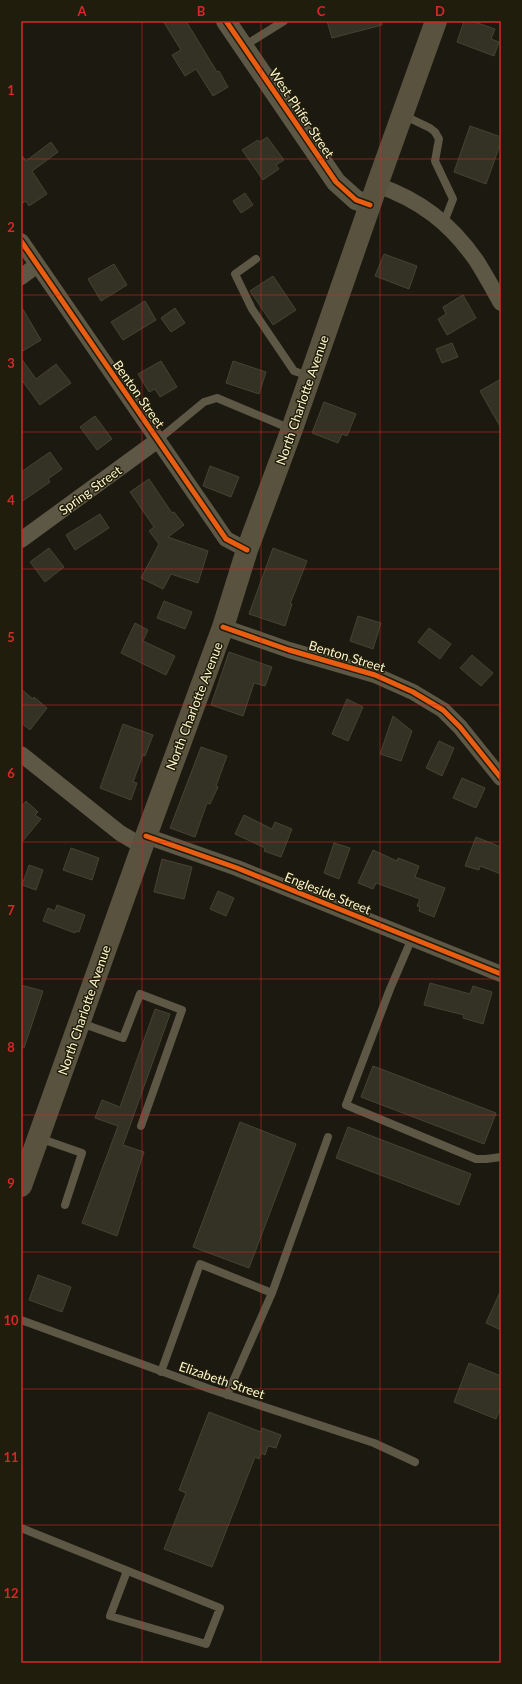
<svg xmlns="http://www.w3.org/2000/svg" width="522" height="1684" viewBox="0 0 522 1684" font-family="Lato,sans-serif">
	<rect width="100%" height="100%" fill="#1c1a10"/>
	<path fill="#343225" stroke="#464332" d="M 163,21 L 186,21 L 217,72 L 219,71 L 228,87 L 213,96 L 196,69 L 185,76 L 172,55 L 181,50 Z
		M 327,21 L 382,21 L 382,25 L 332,38 Z
		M 464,21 L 472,21 L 495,29 L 491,39 L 499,42 L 494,56 L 457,42 Z
		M 470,126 L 501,137 L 501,142 L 486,184 L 454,172 Z
		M 267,137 L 284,160 L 276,165 L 279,169 L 263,180 L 242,150 L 258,140 L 260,142 Z
		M 51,142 L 58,152 L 32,171 L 47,194 L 29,206 L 26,201 L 21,204 L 21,154 L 26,161 Z
		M 245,193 L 253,205 L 241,213 L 233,201 Z
		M 384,254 L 417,266 L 409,289 L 375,276 Z
		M 114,264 L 127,285 L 101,301 L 88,279 Z
		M 273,276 L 296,310 L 273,325 L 250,291 Z
		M 463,295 L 476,318 L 447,335 L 438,319 L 446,314 L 443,307 Z
		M 145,301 L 156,320 L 123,340 L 111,322 Z
		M 21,306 L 41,340 L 21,352 Z
		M 175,308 L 185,323 L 171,332 L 161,318 Z
		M 452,343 L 458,357 L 442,363 L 436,349 Z
		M 21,358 L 36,379 L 56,364 L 71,383 L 40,405 L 21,379 Z
		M 161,361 L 177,387 L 160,397 L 155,389 L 149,392 L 138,374 Z
		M 233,361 L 266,372 L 259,394 L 226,383 Z
		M 501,379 L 501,428 L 480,391 Z
		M 324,402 L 356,414 L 347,436 L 342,434 L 338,443 L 312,433 Z
		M 95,416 L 112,439 L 97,450 L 80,427 Z
		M 50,452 L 62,469 L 48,479 L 50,482 L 21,502 L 21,472 Z
		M 210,466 L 239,477 L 231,497 L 203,486 Z
		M 149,479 L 172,513 L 174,512 L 184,525 L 168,537 L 208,551 L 198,583 L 171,574 L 163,589 L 141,578 L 159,544 L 149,531 L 154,527 L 130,492 Z
		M 100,514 L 109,528 L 75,550 L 66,535 Z
		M 49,548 L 64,567 L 45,582 L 30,562 Z
		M 273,548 L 307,561 L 290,604 L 292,604 L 285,626 L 249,614 Z
		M 164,601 L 192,612 L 185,629 L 157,618 Z
		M 358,616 L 381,623 L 373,649 L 350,641 Z
		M 135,623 L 148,630 L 143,641 L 175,656 L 166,675 L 121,653 Z
		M 429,628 L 451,644 L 440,659 L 418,642 Z
		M 229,652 L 272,667 L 265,686 L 254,683 L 243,716 L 211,705 Z
		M 472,655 L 493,673 L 481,686 L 460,668 Z
		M 21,689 L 33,699 L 34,697 L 47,708 L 30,730 L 21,723 Z
		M 347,699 L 363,707 L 348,741 L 332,734 Z
		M 393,716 L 412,731 L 401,761 L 380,754 Z
		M 123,724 L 153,735 L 145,756 L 143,755 L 133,782 L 137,783 L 131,800 L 100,788 Z
		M 439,741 L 454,748 L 442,776 L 426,768 Z
		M 201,747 L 227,756 L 216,786 L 218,787 L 210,804 L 207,803 L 195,837 L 170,828 Z
		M 462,778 L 485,788 L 476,808 L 453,798 Z
		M 26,801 L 38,812 L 35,815 L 41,819 L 21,843 L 21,807 Z
		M 244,815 L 272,829 L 275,822 L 292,829 L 281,857 L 264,851 L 265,848 L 235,834 Z
		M 476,837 L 501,847 L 501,874 L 480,866 L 479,870 L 465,866 Z
		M 334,843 L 350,848 L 339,879 L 324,873 Z
		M 71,848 L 99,858 L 92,880 L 63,870 Z
		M 373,850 L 397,861 L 398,858 L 419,866 L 415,877 L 445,888 L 434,917 L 419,911 L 420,907 L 417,906 L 420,899 L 376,883 L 373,889 L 358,883 Z
		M 162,859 L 192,867 L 184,899 L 154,892 Z
		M 29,865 L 43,870 L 36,890 L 22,885 Z
		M 218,891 L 234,898 L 226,916 L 210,909 Z
		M 57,905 L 85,915 L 79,932 L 76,931 L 75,933 L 43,921 L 48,908 L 55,911 Z
		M 430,983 L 470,994 L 473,986 L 492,992 L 483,1024 L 463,1018 L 464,1015 L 424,1005 Z
		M 21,985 L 43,991 L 24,1048 L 21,1047 Z
		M 155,1009 L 170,1014 L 123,1145 L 144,1152 L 117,1236 L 82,1223 L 118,1126 L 95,1118 L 102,1100 L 120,1107 Z
		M 373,1066 L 496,1113 L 484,1144 L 361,1097 Z
		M 240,1122 L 296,1144 L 249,1268 L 193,1247 Z
		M 348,1127 L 471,1174 L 459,1205 L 336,1158 Z
		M 38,1275 L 71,1287 L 62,1312 L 29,1300 Z
		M 501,1290 L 501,1330 L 486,1323 Z
		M 469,1363 L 501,1376 L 501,1407 L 496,1419 L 454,1402 Z
		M 209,1412 L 261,1432 L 262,1428 L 281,1435 L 276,1448 L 268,1446 L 265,1455 L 261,1453 L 259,1459 L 255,1457 L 212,1567 L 164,1549 L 186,1493 L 179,1490 Z"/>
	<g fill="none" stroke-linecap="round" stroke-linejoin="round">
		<path stroke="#5d5745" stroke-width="8" d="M 244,46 L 284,21
			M 403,115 L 430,128 L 435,132 L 439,139 L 435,161 L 453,199 L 444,222
			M 256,259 L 235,274 L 252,309 L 294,371 L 309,376
			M 158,440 L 204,402 L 217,398 L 291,429
			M 412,938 L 390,989 L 346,1105 L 476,1159 L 486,1159 L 501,1157
			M 81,1023 L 123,1038 L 140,994 L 182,1010 L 141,1126
			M 39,1138 L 82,1153 L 65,1205
			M 272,1293 L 328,1137
			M 21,1320 L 210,1389 L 374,1443 L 415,1462
			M 161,1372 L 200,1264 L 272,1293 L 227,1395
			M 21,1528 L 220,1608 L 206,1644 L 110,1616 L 127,1571"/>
		<path stroke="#5d5745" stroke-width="16" d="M 377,185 C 420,200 450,223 476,260 C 485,274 493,289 501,303
			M 21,241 L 226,539 L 247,550
			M 21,277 L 37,265
			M 21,540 L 158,440
			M 223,627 L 289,650 L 375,675 L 413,692 L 443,710 L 460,727 L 501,778
			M 21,754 L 120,833 L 142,846
			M 146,836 L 237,868 L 501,974"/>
		<path stroke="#5d5745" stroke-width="20" d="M 226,21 L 336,182 L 356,200 L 370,205"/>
		<path stroke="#58523f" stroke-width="22" d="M 21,1186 L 146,836 L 223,627 L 247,550 L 292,429 L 377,185 L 436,21"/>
		<defs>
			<path id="cycleway" d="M 226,21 L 336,182 L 356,200 L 370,205
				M 21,241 L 226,539 L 247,550
				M 223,627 L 289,650 L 375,675 L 413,692 L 443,710 L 460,727 L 501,778
				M 146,836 L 237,868 L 501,974"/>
		</defs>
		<use href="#cycleway" stroke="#201d0c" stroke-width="8"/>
		<use href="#cycleway" stroke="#e95d12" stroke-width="5"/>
	</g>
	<path fill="none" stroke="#d62828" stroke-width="1" stroke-opacity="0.55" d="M 142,21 L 142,1663M 261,21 L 261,1663M 380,21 L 380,1663M 21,159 L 501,159M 21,295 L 501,295M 21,432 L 501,432M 21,569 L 501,569M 21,705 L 501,705M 21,842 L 501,842M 21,979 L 501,979M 21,1115 L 501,1115M 21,1252 L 501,1252M 21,1389 L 501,1389M 21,1525 L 501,1525"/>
	<g text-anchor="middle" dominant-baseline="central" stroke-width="3" stroke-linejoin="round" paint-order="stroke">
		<g font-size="13" fill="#fff6ca" stroke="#201d0c">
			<text transform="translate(302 113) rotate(56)">West Phifer Street</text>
			<text transform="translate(139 394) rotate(55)">Benton Street</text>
			<text transform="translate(302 400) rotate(-71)">North Charlotte Avenue</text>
			<text transform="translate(90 490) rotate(-36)">Spring Street</text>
			<text transform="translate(347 656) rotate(17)">Benton Street</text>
			<text transform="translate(194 706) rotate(-69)">North Charlotte Avenue</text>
			<text transform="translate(328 893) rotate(22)">Engleside Street</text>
			<text transform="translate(84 1010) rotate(-71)">North Charlotte Avenue</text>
			<text transform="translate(222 1380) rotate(19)">Elizabeth Street</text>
		</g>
	</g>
	<rect width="522" height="1684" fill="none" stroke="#201d0c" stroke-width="44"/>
	<rect x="22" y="22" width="478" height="1640" fill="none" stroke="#d62828" stroke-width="1.5"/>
	<g font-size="13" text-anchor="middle" font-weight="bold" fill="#d62828">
		<text x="82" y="16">A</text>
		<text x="201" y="16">B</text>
		<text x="321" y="16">C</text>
		<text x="440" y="16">D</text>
		<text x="11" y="95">1</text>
		<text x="11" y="232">2</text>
		<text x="11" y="368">3</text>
		<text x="11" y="505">4</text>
		<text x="11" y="642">5</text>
		<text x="11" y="778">6</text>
		<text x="11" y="915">7</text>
		<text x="11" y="1052">8</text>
		<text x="11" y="1188">9</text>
		<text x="11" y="1325">10</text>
		<text x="11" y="1462">11</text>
		<text x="11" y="1598">12</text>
	</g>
</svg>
